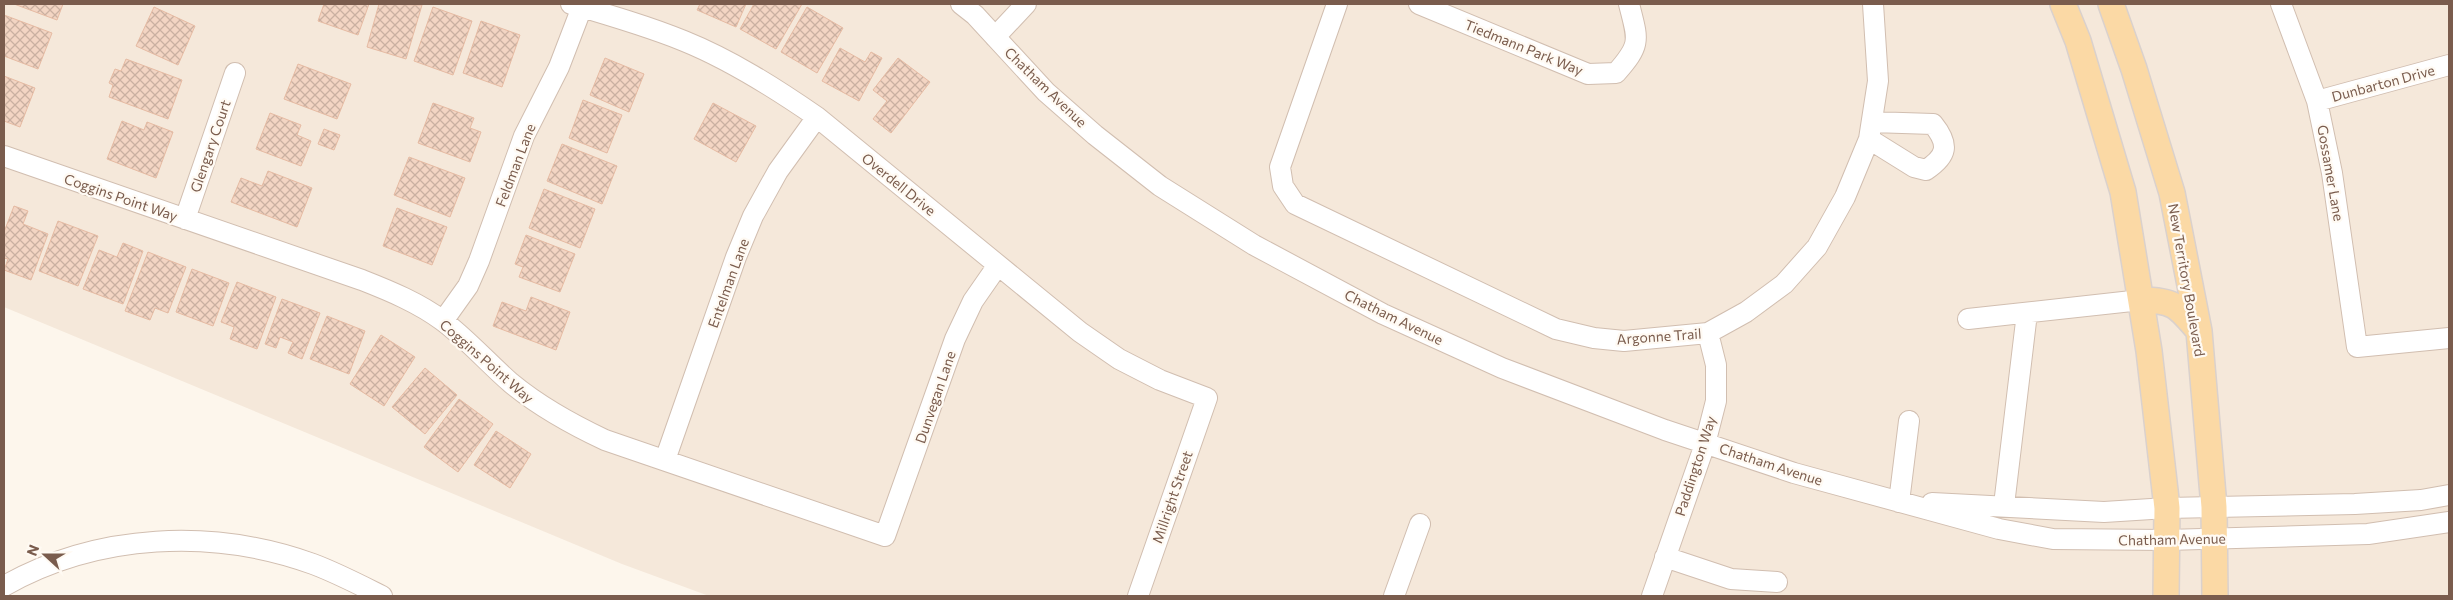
<svg xmlns="http://www.w3.org/2000/svg" width="2453" height="600" viewBox="0 0 2453 600" font-family="Commissioner,sans-serif">
	<defs>
		<pattern id="building-cross-hatch" width="8" height="8" patternUnits="userSpaceOnUse" patternTransform="scale(1.25)"><rect width="8" height="8" fill="#f3d5c3"/><path d="M0 0l8 8M0 8l8-8" fill="none" stroke="#cab0a1"/></pattern>
	</defs>
	<rect width="100%" height="100%" fill="#fdf6ec"/>
	<path fill="#f5e8da" d="M 4,4 L 2449,4 L 2449,596 L 709,596 L 622,564 L 4,307 Z"/>
	<path fill="url(#building-cross-hatch)" stroke="#e6bba3" d="M 14,4 L 63,4 L 57,20 Z
		M 324,4 L 369,4 L 358,35 L 318,21 Z
		M 379,4 L 422,5 L 406,59 L 367,47 Z
		M 700,4 L 746,4 L 736,27 L 697,10 Z
		M 754,4 L 802,4 L 776,49 L 740,29 Z
		M 154,7 L 195,26 L 178,65 L 136,46 Z
		M 433,7 L 472,21 L 453,75 L 414,61 Z
		M 807,7 L 843,28 L 817,73 L 781,52 Z
		M 4,15 L 52,33 L 38,69 L 4,56 Z
		M 481,21 L 520,35 L 502,87 L 463,73 Z
		M 840,48 L 865,62 L 871,52 L 882,58 L 859,101 L 822,81 Z
		M 605,58 L 644,74 L 629,112 L 590,95 Z
		M 898,58 L 930,82 L 891,133 L 873,119 L 887,101 L 873,90 Z
		M 126,59 L 182,80 L 168,119 L 109,97 L 113,85 L 109,83 L 115,69 L 121,71 Z
		M 298,64 L 351,84 L 337,119 L 284,99 Z
		M 4,76 L 35,88 L 20,127 L 4,121 Z
		M 583,100 L 622,115 L 607,153 L 569,138 Z
		M 433,103 L 474,118 L 470,128 L 481,132 L 470,162 L 418,143 Z
		M 713,103 L 756,126 L 736,162 L 694,139 Z
		M 270,113 L 301,125 L 297,135 L 311,141 L 301,166 L 256,149 Z
		M 122,121 L 144,130 L 147,122 L 173,132 L 156,178 L 107,159 Z
		M 324,129 L 340,135 L 334,150 L 318,144 Z
		M 562,144 L 617,166 L 602,204 L 547,181 Z
		M 409,157 L 465,178 L 450,217 L 394,195 Z
		M 268,171 L 312,188 L 297,227 L 231,202 L 241,178 L 262,186 Z
		M 544,189 L 595,209 L 580,248 L 529,228 Z
		M 14,206 L 28,211 L 23,224 L 48,234 L 31,280 L 4,270 L 8,259 L 4,258 L 4,232 Z
		M 397,208 L 447,227 L 432,265 L 383,246 Z
		M 58,221 L 98,236 L 78,286 L 39,271 Z
		M 526,235 L 575,254 L 560,292 L 519,277 L 523,267 L 515,264 Z
		M 123,243 L 143,251 L 123,304 L 83,289 L 99,250 L 117,257 Z
		M 148,252 L 186,267 L 168,313 L 155,308 L 150,320 L 125,311 Z
		M 192,269 L 229,283 L 213,326 L 176,312 Z
		M 237,282 L 276,297 L 257,349 L 230,339 L 234,327 L 221,322 Z
		M 531,297 L 570,312 L 556,350 L 493,326 L 502,302 L 526,311 Z
		M 282,299 L 320,313 L 302,359 L 288,353 L 293,342 L 280,337 L 276,348 L 265,344 Z
		M 327,316 L 365,331 L 349,374 L 310,359 Z
		M 381,335 L 415,357 L 384,406 L 350,384 Z
		M 425,368 L 457,395 L 425,434 L 392,407 Z
		M 459,399 L 493,424 L 458,472 L 424,447 Z
		M 496,431 L 531,454 L 510,488 L 474,465 Z"/>
	<g fill="none" stroke-linecap="round" stroke-linejoin="round">
		<defs>
			<path id="minor" d="M 571,4 C 609,15 647,26 684,41 C 731,60 775,88 817,117 L 1080,332 L 1119,359 L 1160,380 L 1207,398 L 1138,596
				M 961,4 L 975,15 L 1046,92 L 1095,135 L 1160,186 L 1254,245 L 1383,314 L 1502,368 L 1665,430 L 1794,473 L 1999,529 L 2053,539 L 2167,540 L 2368,534 L 2449,522
				M 1337,4 L 1280,167 L 1283,186 L 1295,204 L 1556,329 L 1594,338 L 1624,341 L 1708,333 L 1746,312 L 1784,284 L 1817,247 L 1845,197 L 1869,139 L 1878,81 L 1873,4
				M 1419,4 L 1588,74 L 1616,73 C 1642,44 1638,40 1629,4
				M 2281,4 L 2317,101 L 2332,173 L 2357,347 L 2449,338
				M 995,37 L 1026,4
				M 2317,101 L 2449,65
				M 1869,139 L 1914,167 L 1926,170 C 1947,156 1950,145 1933,124 L 1872,122
				M 4,156 L 362,280 C 390,291 419,303 443,321 C 467,339 488,363 511,383 C 540,407 571,424 605,440 L 885,536 L 955,339 L 973,301 L 998,265
				M 185,219 L 235,73
				M 1968,319 L 2141,300
				M 443,321 L 468,286 L 479,261 L 524,136 L 559,67 L 582,7
				M 665,460 L 736,257 L 753,216 L 778,171 L 817,117
				M 1899,502 L 1909,421
				M 1932,503 L 2104,512 L 2167,508 L 2355,504 L 2421,500 L 2449,495
				M 2004,505 L 2027,313
				M 1665,557 L 1731,579 L 1777,582
				M 4,586 C 98,533 213,528 313,564 C 337,573 360,585 382,596
				M 1394,596 L 1420,524
				M 1652,596 L 1705,444 L 1716,401 L 1716,365 L 1708,333"/>
			<path id="major" d="M 2063,4 L 2078,41 L 2123,192 L 2149,351 L 2167,508 L 2166,596
				M 2111,4 L 2134,69 L 2172,193 L 2199,331 L 2214,507 L 2215,596
				M 2141,300 C 2174,300 2178,306 2199,331"/>
		</defs>
		<use href="#minor" stroke="#d1beb0" stroke-width="22"/>
		<use href="#major" stroke="#dad1cd" stroke-width="28"/>
		<use href="#minor" stroke="#fff" stroke-width="20"/>
		<use href="#major" stroke="#fbd9a5" stroke-width="25"/>
	</g>
	<g text-anchor="middle" dominant-baseline="central" stroke-width="4.5" stroke-linejoin="round" paint-order="stroke">
		<g font-size="14" fill="#7a5c4d" stroke="#fffaf3">
			<text transform="translate(1524 47) rotate(22)">Tiedmann Park Way</text>
			<text transform="translate(2383 83) rotate(-15)">Dunbarton Drive</text>
			<text transform="translate(1046 87) rotate(44)">Chatham Avenue</text>
			<text transform="translate(210 146) rotate(-71)">Glengary Court</text>
			<text transform="translate(515 165) rotate(-69)">Feldman Lane</text>
			<text transform="translate(2331 173) rotate(80)">Gossamer Lane</text>
			<text transform="translate(899 184) rotate(39)">Overdell Drive</text>
			<text transform="translate(121 197) rotate(19)">Coggins Point Way</text>
			<text transform="translate(2187 280) rotate(80)">New Territory Boulevard</text>
			<text transform="translate(728 283) rotate(-70)">Entelman Lane</text>
			<text transform="translate(1394 317) rotate(26)">Chatham Avenue</text>
			<text transform="translate(1659 336) rotate(-4)">Argonne Trail</text>
			<text transform="translate(487 361) rotate(41)">Coggins Point Way</text>
			<text transform="translate(935 397) rotate(-71)">Dunvegan Lane</text>
			<text transform="translate(1771 464) rotate(18)">Chatham Avenue</text>
			<text transform="translate(1695 466) rotate(-72)">Paddington Way</text>
			<text transform="translate(1172 497) rotate(-71)">Millright Street</text>
			<text transform="translate(2172 539) rotate(-1)">Chatham Avenue</text>
		</g>
	</g>
	<rect width="2453" height="600" fill="none" stroke="#7a5c4d" stroke-width="10"/>
	<g transform="translate(45 555) rotate(291)" stroke="#fffaf3" stroke-width="4" paint-order="stroke">
	<path d="M0-4L9 19L0 12L-9 19Z" fill="#7a5c4d"/>
	<text y="-8" font-size="14" font-weight="bold" text-anchor="middle" fill="#7a5c4d">N</text>
	</g>
</svg>
